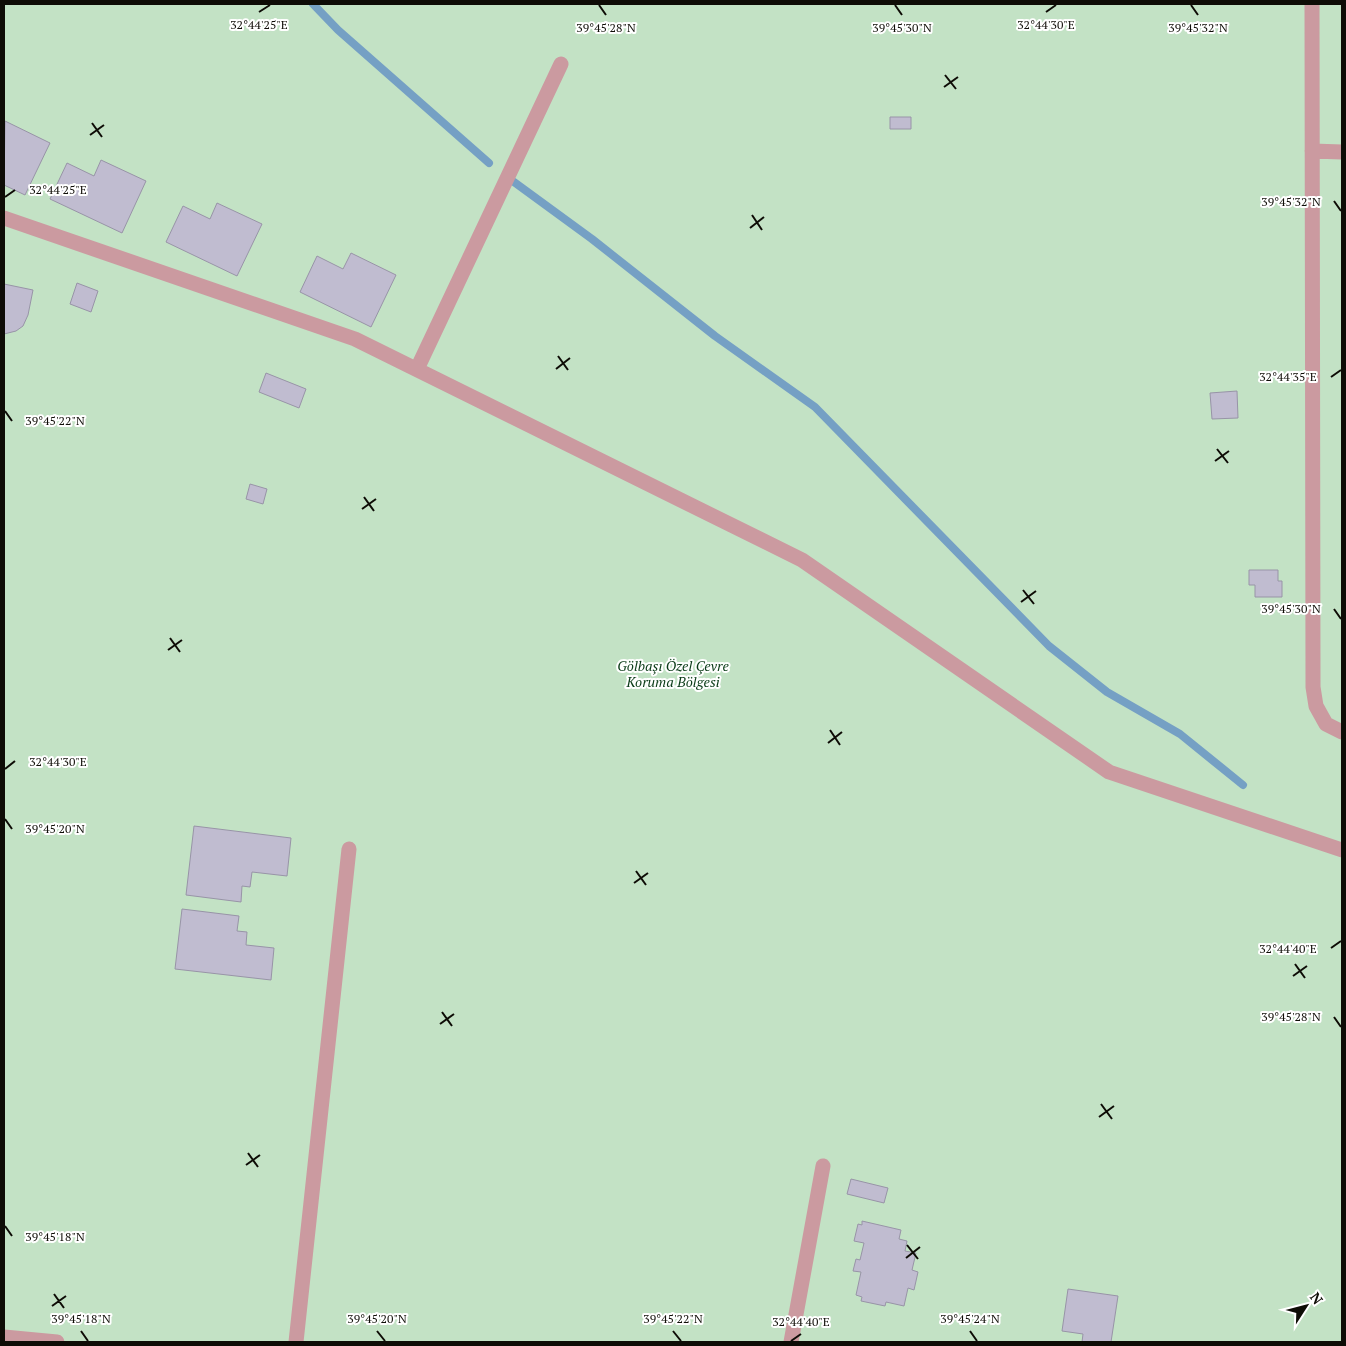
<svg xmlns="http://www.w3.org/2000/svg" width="1346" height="1346" viewBox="0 0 1346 1346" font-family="'PT Serif',serif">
	<rect width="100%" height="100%" fill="#fdf5e1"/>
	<path fill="#c3e2c5" d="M 4,4 L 1342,4 L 1342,1342 L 4,1342 Z"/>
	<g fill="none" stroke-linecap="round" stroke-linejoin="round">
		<path stroke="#75a0c4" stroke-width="8" d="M 313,4 L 338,30 L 489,163
			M 514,182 L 592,239 L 715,336 L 815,407 L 1049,646 L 1107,692 L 1180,734 L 1243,785"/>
	</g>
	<path fill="#c0bcd0" stroke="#9894a7" d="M 890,117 L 911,117 L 911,129 L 890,129 Z
		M 5,121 L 50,143 L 25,195 L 4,185 Z
		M 101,160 L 146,181 L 122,233 L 50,199 L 67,163 L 94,176 Z
		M 217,203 L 262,224 L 237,276 L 166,242 L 183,206 L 210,219 Z
		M 351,253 L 396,275 L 371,327 L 300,292 L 317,256 L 343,269 Z
		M 77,283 L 98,291 L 91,312 L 70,304 Z
		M 4,284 L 33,290 L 28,315 L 23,326 L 16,331 L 4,334 Z
		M 266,373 L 306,389 L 299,408 L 259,392 Z
		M 1237,391 L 1238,418 L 1212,419 L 1210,393 Z
		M 250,484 L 267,489 L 263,504 L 246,499 Z
		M 1249,570 L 1278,570 L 1278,581 L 1282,581 L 1282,597 L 1255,597 L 1255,585 L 1249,585 Z
		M 194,826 L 291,838 L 287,876 L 252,872 L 250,887 L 242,886 L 241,902 L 186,895 Z
		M 182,909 L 239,916 L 237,931 L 247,932 L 246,945 L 274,948 L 271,980 L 175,969 Z
		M 851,1179 L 888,1188 L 884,1203 L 847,1194 Z
		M 862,1221 L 901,1230 L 899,1239 L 907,1241 L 905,1251 L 916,1253 L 912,1270 L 918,1272 L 914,1290 L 908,1288 L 904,1306 L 886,1302 L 885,1306 L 861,1301 L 862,1297 L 856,1295 L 861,1272 L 853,1271 L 856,1259 L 860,1260 L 864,1243 L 854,1241 L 858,1224 L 862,1225 Z
		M 1068,1289 L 1118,1296 L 1111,1342 L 1082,1342 L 1083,1334 L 1062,1331 Z"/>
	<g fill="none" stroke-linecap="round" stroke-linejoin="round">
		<path stroke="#cb9aa0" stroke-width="15" d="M 1312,4 L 1313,687 L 1316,706 L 1326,724 L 1342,732
			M 1312,151 L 1342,152
			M 4,218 L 355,339 L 802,560 L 1109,772 L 1342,850
			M 417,369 L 561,64
			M 4,1337 L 57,1342
			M 296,1342 L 349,849
			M 791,1342 L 823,1166"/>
	</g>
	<path fill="none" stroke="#0e0c06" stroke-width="2" d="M 599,5 L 606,15M 895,5 L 902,15M 1191,5 L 1198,15M 259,12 L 270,5M 1046,12 L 1056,5M 945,75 L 956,89M 944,87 L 958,77M 92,123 L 102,137M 90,135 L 104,125M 5,197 L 15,190M 1334,201 L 1341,211M 752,215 L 762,230M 750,228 L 764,217M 558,356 L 568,370M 556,369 L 570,358M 1331,377 L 1341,370M 5,411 L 12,421M 1217,449 L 1228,463M 1215,461 L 1229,451M 364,497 L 374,511M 362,509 L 376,499M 1023,590 L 1034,604M 1021,602 L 1036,591M 1334,609 L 1341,619M 170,638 L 180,652M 168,650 L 182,640M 830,730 L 840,745M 828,743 L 842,732M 5,769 L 15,761M 5,819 L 12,829M 636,871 L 646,885M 634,883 L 648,873M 1331,948 L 1341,941M 1295,964 L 1305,978M 1293,976 L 1307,966M 442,1012 L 452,1026M 1334,1017 L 1341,1027M 440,1024 L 454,1014M 1101,1104 L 1112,1119M 1099,1117 L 1114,1106M 248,1153 L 258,1167M 246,1165 L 260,1155M 5,1226 L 12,1236M 907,1245 L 918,1259M 906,1258 L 920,1247M 54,1294 L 64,1308M 52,1306 L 66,1296M 81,1331 L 88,1341M 377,1331 L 385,1341M 673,1331 L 681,1341M 970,1331 L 977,1341M 791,1341 L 801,1334"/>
	<g text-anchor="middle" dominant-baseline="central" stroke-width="4" stroke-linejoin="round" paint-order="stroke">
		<g font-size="14" font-style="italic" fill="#0a3b17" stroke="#fff">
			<text x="673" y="665">Gölbaşı Özel Çevre<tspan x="673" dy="16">Koruma Bölgesi</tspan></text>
		</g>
	</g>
	<g font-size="12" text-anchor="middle" fill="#0e0c06" stroke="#fff" stroke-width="4" stroke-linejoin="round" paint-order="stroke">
		<text x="259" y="29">32°44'25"E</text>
		<text x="1046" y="29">32°44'30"E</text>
		<text x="606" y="32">39°45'28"N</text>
		<text x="902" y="32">39°45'30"N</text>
		<text x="1198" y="32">39°45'32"N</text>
		<text x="58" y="194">32°44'25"E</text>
		<text x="1291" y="206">39°45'32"N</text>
		<text x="1288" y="381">32°44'35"E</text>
		<text x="55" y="425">39°45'22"N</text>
		<text x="1291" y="613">39°45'30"N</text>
		<text x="58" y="766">32°44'30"E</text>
		<text x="55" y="833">39°45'20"N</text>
		<text x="1288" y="953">32°44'40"E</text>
		<text x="1291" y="1021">39°45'28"N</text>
		<text x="55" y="1241">39°45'18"N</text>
		<text x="81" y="1323">39°45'18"N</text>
		<text x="377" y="1323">39°45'20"N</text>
		<text x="673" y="1323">39°45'22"N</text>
		<text x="970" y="1323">39°45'24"N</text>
		<text x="801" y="1326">32°44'40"E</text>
	</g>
	<rect width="1346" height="1346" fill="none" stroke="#0e0c06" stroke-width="10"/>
	<g transform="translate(1306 1306) rotate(54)" stroke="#ffffff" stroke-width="4" paint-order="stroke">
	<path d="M0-4L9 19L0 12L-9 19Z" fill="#0e0c06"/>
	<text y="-8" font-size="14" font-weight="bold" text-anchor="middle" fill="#0e0c06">N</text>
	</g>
</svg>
